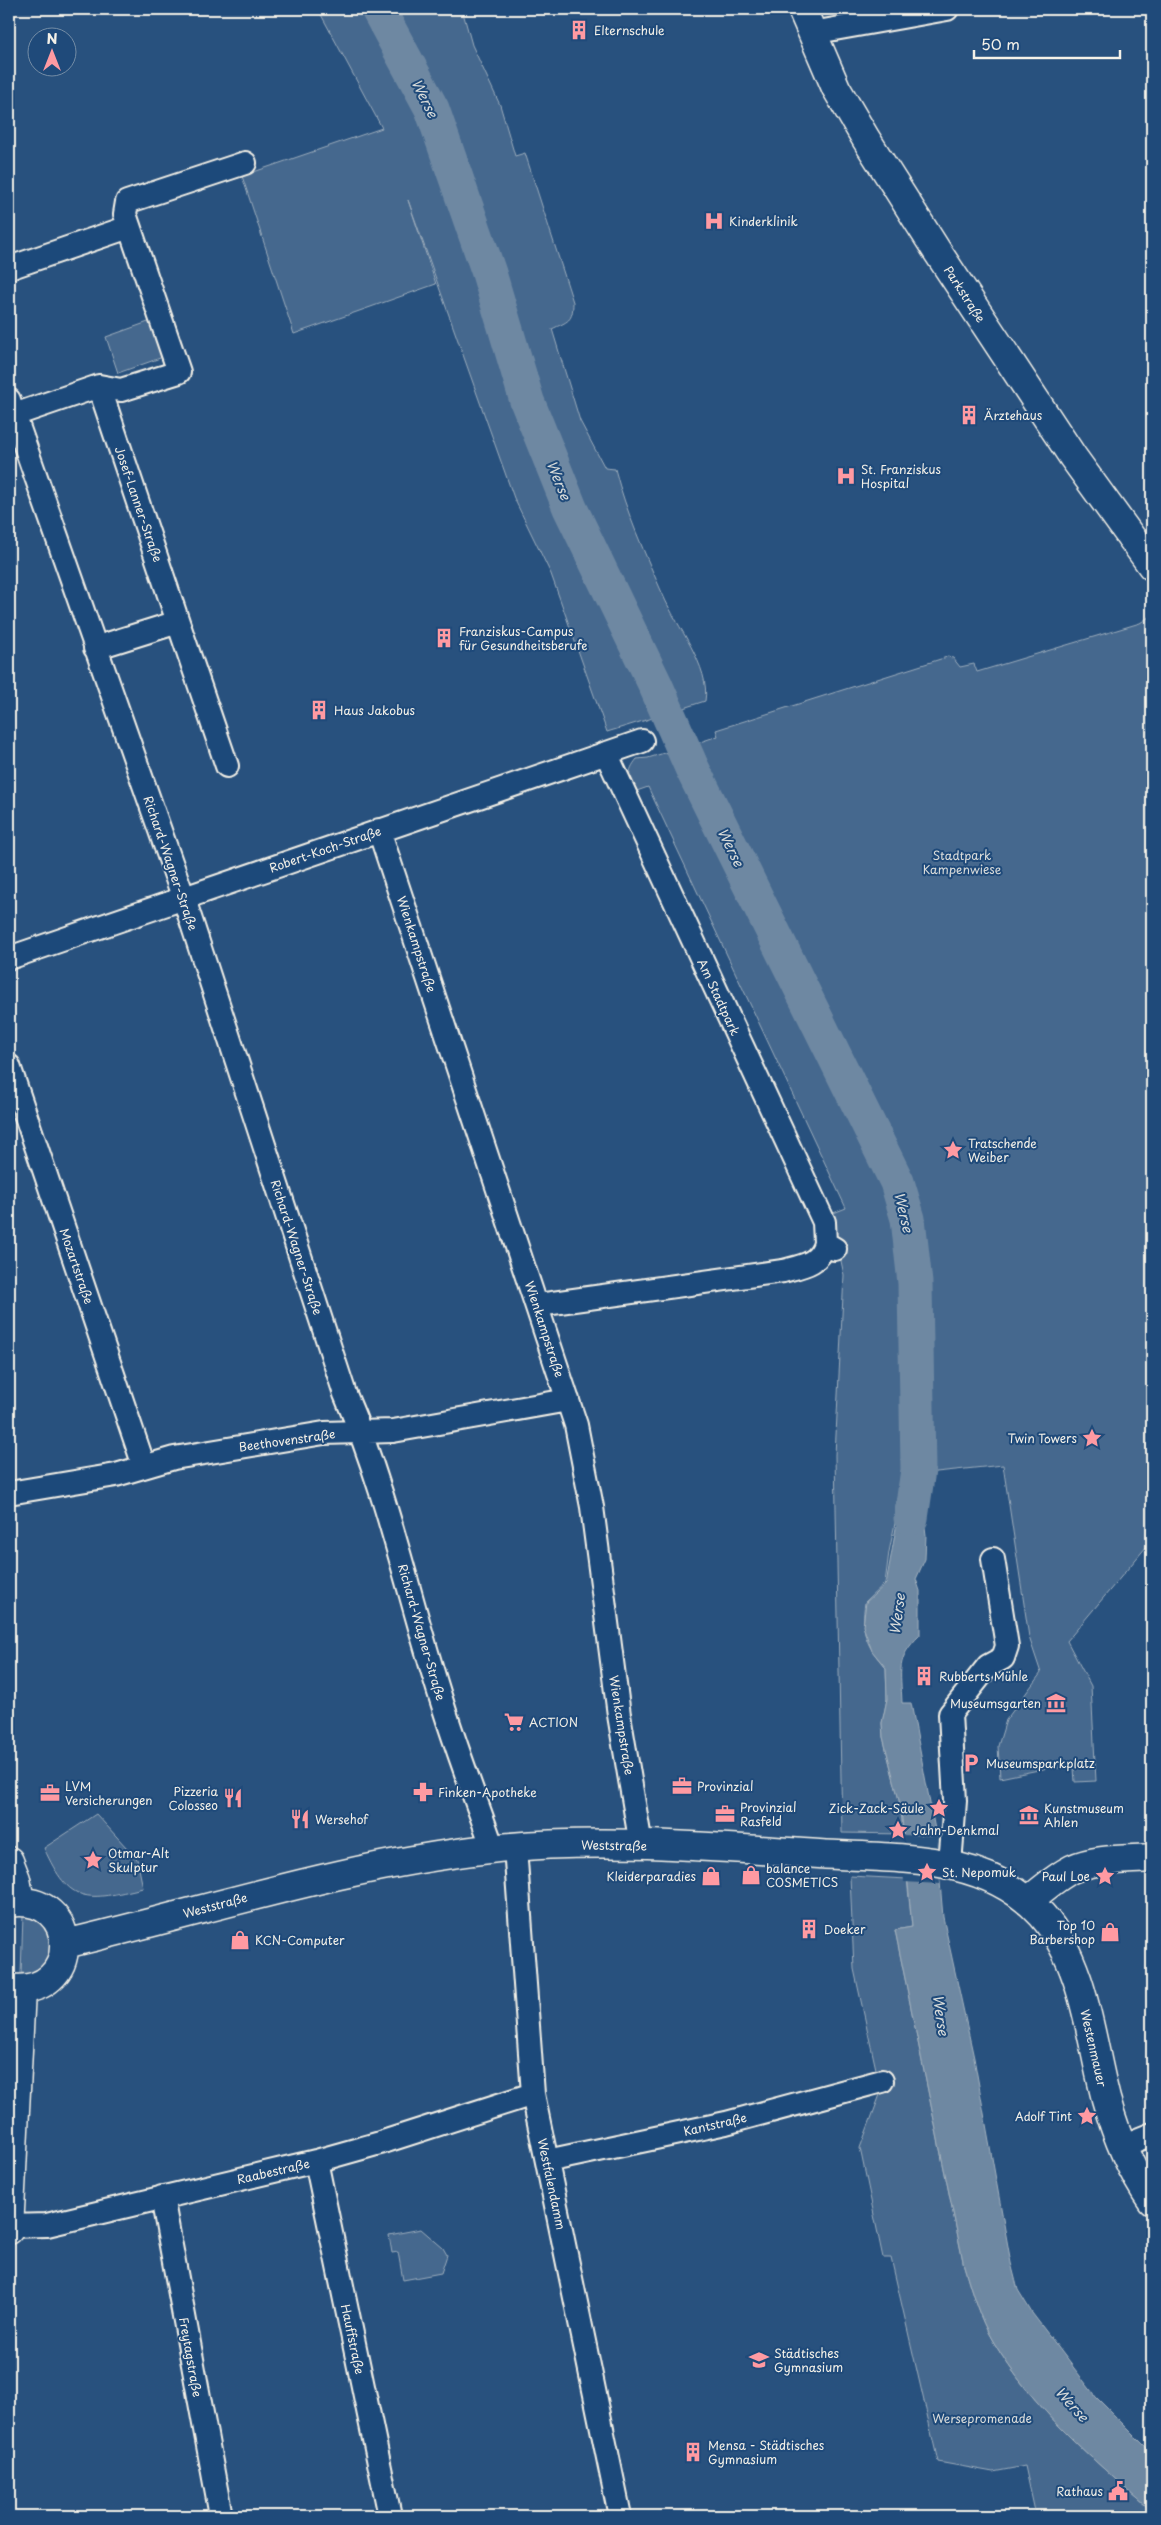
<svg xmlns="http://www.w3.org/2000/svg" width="1161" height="2525" viewBox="0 0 1161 2525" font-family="'Playpen Sans',sans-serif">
	<rect width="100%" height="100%" fill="#28517e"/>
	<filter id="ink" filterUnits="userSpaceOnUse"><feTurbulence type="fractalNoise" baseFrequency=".02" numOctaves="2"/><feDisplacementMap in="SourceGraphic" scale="10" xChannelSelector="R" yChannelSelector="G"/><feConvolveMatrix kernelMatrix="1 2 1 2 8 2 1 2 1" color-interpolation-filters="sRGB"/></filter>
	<g filter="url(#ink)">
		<path fill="#45688e" stroke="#9cacbb" d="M 318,9 L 370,9 L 425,113 L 481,275 L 522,406 L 564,512 L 644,687 L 656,717 L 607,732 L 551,574 L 514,498 L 408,200 L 436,284 L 294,334 L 242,176 L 382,128 Z
			M 387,9 L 462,9 L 472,45 L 500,105 L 515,156 L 525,153 L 573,302 C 573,322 568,321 552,329 L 580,421 L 605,468 L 615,469 C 626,512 645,554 663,595 C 676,626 711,667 705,701 L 680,709 L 576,504 L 534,401 L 497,269 L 440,107 Z
			M 151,321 L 163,357 L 118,373 L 106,337 Z
			M 1152,615 L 1152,1540 L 1067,1641 L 1091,1686 L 1096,1781 L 1075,1782 L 1074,1768 L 1048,1768 L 1000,1778 L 998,1746 L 1006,1720 L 1041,1673 L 1029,1637 L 1003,1465 L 927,1473 C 927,1376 935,1273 908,1180 L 759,881 L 713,778 L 694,744 L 718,736 L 716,730 L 947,657 L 953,658 L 960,667 L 974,664 L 977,672 L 1140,623 Z
			M 674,750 L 886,1186 L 897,1219 L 905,1284 L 905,1475 L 889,1552 L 885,1583 L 865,1602 C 861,1632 865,1645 886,1668 L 887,1699 L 882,1723 L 883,1737 L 901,1808 L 903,1834 L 842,1833 L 835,1455 L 844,1275 L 831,1214 L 846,1208 L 648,787 L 634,792 C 628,779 627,771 637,759 L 648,758 Z
			M 96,1814 L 137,1859 L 143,1888 C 87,1901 70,1906 44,1848 Z
			M 850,1876 L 907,1879 L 912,1927 L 895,1930 L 964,2266 C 972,2292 979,2318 993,2341 C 1033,2409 1093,2460 1152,2511 L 1152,2516 L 1036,2516 L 1025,2466 L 993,2472 L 938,2462 L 891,2258 L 883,2258 L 860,2148 L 881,2092 L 854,1969 Z
			M 23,1916 C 62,1918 58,1977 21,1973 Z
			M 421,2229 L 443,2248 L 447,2255 L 441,2273 L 403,2280 L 398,2252 L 392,2253 L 389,2235 Z"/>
		<path fill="#6e88a2" stroke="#a4b2be" d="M 918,1470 L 926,1535 L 925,1559 L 916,1579 L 920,1591 L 920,1635 C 895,1659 901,1670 902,1703 L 911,1703 L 936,1835 L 943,1917 L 974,2058 L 1011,2263 L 1018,2290 L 1032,2313 L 1096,2397 L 1152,2453 L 1152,2511 C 1093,2460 1033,2409 993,2341 C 979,2318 972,2292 964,2266 L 895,1930 L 912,1927 L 901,1808 L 883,1737 L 882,1723 L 887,1699 L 886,1668 L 872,1651 L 863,1626 L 866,1602 L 886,1584 L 896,1528 Z"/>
		<path fill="#28517e" d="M 901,1835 L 937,1836 L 940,1884 L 904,1882 Z"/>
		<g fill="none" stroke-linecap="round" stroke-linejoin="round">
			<path stroke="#6e88a2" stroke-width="35" d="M 378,9 L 432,109 L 489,273 L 527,401 L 570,508 L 655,684 L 692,768 L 897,1182 L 908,1219 L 915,1283 L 918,1470 L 911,1518"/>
			<defs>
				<path id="street" d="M 812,33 L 947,9
					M 9,268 L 129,227
					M 99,386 L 121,390 L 179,372 L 125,214 L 127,202 L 245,163
					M 9,400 L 184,899 L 345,1394 C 388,1494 409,1599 442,1702 C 457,1751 476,1800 493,1849
					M 14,415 L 99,386 L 178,622
					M 95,648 L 178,622 L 227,766
					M 606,753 L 824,1222 L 825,1243 L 835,1249
					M 379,830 L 576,1425 L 592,1507 L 619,1715 L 641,1845
					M 9,958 L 642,741
					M 9,1066 L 144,1466
					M 538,1305 L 783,1271 C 802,1266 820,1264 825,1243
					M 9,1493 L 116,1475 L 174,1458 L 324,1433 L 393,1431 L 568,1400
					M 515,1847 L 533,2094 L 620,2516
					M 950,1864 L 955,1801 L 950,1714 L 988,1666 L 1003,1658 L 1007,1646 L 993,1559
					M 1122,2146 L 1152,2134
					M 316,2161 L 390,2516
					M 547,2161 L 726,2123 L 882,2081
					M 162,2197 L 221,2516
					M 9,2226 L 47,2225 L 316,2161 L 380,2143 L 533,2094"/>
				<path id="secondary" d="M 802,9 L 836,88 L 866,139 L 937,251 L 1073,457 L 1152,566
					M 9,1861 L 16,1879 L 20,1901
					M 1028,1901 C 1042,1890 1056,1877 1072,1869 C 1096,1858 1127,1860 1152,1858
					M 9,1903 C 82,1891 83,1999 9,1988
					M 65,1944 C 206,1911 345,1865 489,1849 C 599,1837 710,1847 819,1854 C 895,1859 986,1852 1042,1915 C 1085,1964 1090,2038 1106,2099 C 1116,2135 1131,2171 1152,2201
					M 9,2230 L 21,1990"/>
			</defs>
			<use href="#street" stroke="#f4f1e8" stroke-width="26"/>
			<use href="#secondary" stroke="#f4f1e8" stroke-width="31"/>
			<use href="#street" stroke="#1f4a7a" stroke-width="22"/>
			<use href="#secondary" stroke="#1f4a7a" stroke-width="28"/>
		</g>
	</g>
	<defs>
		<symbol id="building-bare" viewBox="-9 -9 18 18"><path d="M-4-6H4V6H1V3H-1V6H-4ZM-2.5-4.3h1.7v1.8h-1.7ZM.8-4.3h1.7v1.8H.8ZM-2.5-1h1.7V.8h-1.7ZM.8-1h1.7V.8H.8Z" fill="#ff9aa2" stroke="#1f4a7a" stroke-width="2.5" paint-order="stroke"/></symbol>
		<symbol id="hospital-bare" viewBox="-9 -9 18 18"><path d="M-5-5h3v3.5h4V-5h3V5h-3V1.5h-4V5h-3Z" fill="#ff9aa2" stroke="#1f4a7a" stroke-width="2.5" paint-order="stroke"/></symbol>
		<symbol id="sight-bare" viewBox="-9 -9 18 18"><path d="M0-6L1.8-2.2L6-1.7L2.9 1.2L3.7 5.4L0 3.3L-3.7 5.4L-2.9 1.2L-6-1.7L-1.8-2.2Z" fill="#ff9aa2" stroke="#1f4a7a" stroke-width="2.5" paint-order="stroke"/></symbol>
		<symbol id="museum-bare" viewBox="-9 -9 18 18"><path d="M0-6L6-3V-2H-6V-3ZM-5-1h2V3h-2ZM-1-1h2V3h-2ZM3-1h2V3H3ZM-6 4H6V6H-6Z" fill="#ff9aa2" stroke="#1f4a7a" stroke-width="2.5" paint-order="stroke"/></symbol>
		<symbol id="supermarket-bare" viewBox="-9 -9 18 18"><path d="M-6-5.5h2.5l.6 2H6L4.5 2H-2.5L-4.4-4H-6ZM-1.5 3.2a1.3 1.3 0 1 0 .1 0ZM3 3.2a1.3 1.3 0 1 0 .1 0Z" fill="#ff9aa2" stroke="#1f4a7a" stroke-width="2.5" paint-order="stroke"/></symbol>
		<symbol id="parking-bare" viewBox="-9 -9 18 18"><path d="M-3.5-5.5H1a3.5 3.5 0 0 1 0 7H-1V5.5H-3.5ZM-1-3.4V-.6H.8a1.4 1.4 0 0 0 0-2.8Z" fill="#ff9aa2" stroke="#1f4a7a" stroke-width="2.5" paint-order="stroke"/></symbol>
		<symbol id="office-bare" viewBox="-9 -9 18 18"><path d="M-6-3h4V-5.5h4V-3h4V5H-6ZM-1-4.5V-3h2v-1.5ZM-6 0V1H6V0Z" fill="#ff9aa2" stroke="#1f4a7a" stroke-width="2.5" paint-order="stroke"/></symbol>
		<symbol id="pharmacy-bare" viewBox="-9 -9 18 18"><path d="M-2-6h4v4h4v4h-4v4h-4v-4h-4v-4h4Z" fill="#ff9aa2" stroke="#1f4a7a" stroke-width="2.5" paint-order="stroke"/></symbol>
		<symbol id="restaurant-bare" viewBox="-9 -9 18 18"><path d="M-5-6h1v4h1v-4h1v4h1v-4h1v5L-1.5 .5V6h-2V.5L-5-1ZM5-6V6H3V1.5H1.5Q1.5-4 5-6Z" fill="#ff9aa2" stroke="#1f4a7a" stroke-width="2.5" paint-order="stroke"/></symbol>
		<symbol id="shop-bare" viewBox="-9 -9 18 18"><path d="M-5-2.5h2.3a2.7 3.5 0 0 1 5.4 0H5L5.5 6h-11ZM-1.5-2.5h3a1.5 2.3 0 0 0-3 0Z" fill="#ff9aa2" stroke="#1f4a7a" stroke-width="2.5" paint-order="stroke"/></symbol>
		<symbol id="school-bare" viewBox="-9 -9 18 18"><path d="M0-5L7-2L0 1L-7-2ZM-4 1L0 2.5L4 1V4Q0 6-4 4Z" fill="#ff9aa2" stroke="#1f4a7a" stroke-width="2.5" paint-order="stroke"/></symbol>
		<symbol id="civic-bare" viewBox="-9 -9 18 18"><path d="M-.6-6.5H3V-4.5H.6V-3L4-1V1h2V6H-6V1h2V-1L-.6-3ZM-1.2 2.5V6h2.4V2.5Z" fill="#ff9aa2" stroke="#1f4a7a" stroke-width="2.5" paint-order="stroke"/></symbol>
	</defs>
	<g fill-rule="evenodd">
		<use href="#building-bare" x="565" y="16" width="28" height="28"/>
		<use href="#hospital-bare" x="700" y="207" width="28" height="28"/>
		<use href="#building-bare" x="955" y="401" width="28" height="28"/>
		<use href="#hospital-bare" x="832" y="462" width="28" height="28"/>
		<use href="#building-bare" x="430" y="624" width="28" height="28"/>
		<use href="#building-bare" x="305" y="696" width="28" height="28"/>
		<use href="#sight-bare" x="939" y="1136" width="28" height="28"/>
		<use href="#sight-bare" x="1078" y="1424" width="28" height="28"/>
		<use href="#building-bare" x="910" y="1662" width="28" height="28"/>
		<use href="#museum-bare" x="1042" y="1689" width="28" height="28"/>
		<use href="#supermarket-bare" x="500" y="1708" width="28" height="28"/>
		<use href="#parking-bare" x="957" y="1749" width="28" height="28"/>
		<use href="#office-bare" x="668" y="1772" width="28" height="28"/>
		<use href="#pharmacy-bare" x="409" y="1778" width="28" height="28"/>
		<use href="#office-bare" x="36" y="1779" width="28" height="28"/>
		<use href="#restaurant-bare" x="219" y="1784" width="28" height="28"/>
		<use href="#sight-bare" x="925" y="1794" width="28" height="28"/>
		<use href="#office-bare" x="711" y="1800" width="28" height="28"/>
		<use href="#museum-bare" x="1015" y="1801" width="28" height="28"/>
		<use href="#restaurant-bare" x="286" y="1805" width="28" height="28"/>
		<use href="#sight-bare" x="884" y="1816" width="28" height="28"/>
		<use href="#sight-bare" x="79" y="1846" width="28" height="28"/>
		<use href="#sight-bare" x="913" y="1858" width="28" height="28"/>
		<use href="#shop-bare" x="737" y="1861" width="28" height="28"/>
		<use href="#shop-bare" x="697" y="1862" width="28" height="28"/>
		<use href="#sight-bare" x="1091" y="1862" width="28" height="28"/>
		<use href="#building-bare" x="795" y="1915" width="28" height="28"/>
		<use href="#shop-bare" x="1096" y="1918" width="28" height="28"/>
		<use href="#shop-bare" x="226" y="1926" width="28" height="28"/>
		<use href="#sight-bare" x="1073" y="2102" width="28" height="28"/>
		<use href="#school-bare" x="745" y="2346" width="28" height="28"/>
		<use href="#building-bare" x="679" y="2438" width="28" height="28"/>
		<use href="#civic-bare" x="1104" y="2477" width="28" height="28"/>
	</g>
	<g text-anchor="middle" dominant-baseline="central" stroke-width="4" stroke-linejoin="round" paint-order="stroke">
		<g font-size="12" fill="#f4f1e8" stroke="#1f4a7a" text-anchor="start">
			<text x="594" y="30">Elternschule</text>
			<text x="729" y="221">Kinderklinik</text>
			<text x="984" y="415">Ärztehaus</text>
			<text x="861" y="469">St. Franziskus<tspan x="861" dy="14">Hospital</tspan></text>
			<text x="459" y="631">Franziskus-Campus<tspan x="459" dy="14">für Gesundheitsberufe</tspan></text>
			<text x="334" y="710">Haus Jakobus</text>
			<text x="968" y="1143">Tratschende<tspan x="968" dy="14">Weiber</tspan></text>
			<text x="1077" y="1438" text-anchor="end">Twin Towers</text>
			<text x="939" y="1676">Rubberts Mühle</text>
			<text x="1041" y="1703" text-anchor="end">Museumsgarten</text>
			<text x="529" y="1722">ACTION</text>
			<text x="986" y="1763">Museumsparkplatz</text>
			<text x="65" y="1786">LVM<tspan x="65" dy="14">Versicherungen</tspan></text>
			<text x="697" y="1786">Provinzial</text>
			<text x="218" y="1791" text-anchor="end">Pizzeria<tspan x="218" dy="14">Colosseo</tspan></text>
			<text x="438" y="1792">Finken-Apotheke</text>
			<text x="740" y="1807">Provinzial<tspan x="740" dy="14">Rasfeld</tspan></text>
			<text x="924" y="1808" text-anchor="end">Zick-Zack-Säule</text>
			<text x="1044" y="1808">Kunstmuseum<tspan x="1044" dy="14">Ahlen</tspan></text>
			<text x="315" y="1819">Wersehof</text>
			<text x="913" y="1830">Jahn-Denkmal</text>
			<text x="108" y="1853">Otmar-Alt<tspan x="108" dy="14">Skulptur</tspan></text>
			<text x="766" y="1868">balance<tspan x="766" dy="14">COSMETICS</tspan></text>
			<text x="942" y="1872">St. Nepomuk</text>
			<text x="696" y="1876" text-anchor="end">Kleiderparadies</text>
			<text x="1090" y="1876" text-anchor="end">Paul Loe</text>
			<text x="1095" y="1925" text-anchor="end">Top 10<tspan x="1095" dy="14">Barbershop</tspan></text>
			<text x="824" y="1929">Doeker</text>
			<text x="255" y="1940">KCN-Computer</text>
			<text x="1072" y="2116" text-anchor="end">Adolf Tint</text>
			<text x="774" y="2353">Städtisches<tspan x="774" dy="14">Gymnasium</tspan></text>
			<text x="708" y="2445">Mensa - Städtisches<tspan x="708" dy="14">Gymnasium</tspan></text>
			<text x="1103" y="2491" text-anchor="end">Rathaus</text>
		</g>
		<g font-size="12" fill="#f4f1e8" stroke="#1f4a7a">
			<text transform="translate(965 294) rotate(57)">Parkstraße</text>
			<text transform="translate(139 504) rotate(71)">Josef-Lanner-Straße</text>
			<text transform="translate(325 849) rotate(-19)">Robert-Koch-Straße</text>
			<text transform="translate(171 863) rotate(71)">Richard-Wagner-Straße</text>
			<text transform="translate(417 944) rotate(72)">Wienkampstraße</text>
			<text transform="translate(719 997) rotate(65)">Am Stadtpark</text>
			<text transform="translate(297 1247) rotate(72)">Richard-Wagner-Straße</text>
			<text transform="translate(77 1266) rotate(71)">Mozartstraße</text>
			<text transform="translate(545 1329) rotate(72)">Wienkampstraße</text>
			<text transform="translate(287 1440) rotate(-8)">Beethovenstraße</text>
			<text transform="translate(422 1632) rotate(74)">Richard-Wagner-Straße</text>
			<text transform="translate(622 1725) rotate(81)">Wienkampstraße</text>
			<text transform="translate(614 1845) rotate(1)">Weststraße</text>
			<text transform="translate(215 1905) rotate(-15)">Weststraße</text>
			<text transform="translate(1094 2048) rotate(77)">Westenmauer</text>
			<text transform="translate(715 2124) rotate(-13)">Kantstraße</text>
			<text transform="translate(273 2171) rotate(-13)">Raabestraße</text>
			<text transform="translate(552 2184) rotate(78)">Westfalendamm</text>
			<text transform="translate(353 2339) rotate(78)">Hauffstraße</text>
			<text transform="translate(191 2357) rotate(80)">Freytagstraße</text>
		</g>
		<g font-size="12" fill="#dadcda" stroke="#1f4a7a">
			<text x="962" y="855">Stadtpark<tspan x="962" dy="14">Kampenwiese</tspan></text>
			<text x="982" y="2418">Wersepromenade</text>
		</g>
		<g font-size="14" font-style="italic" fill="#d9dcda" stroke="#1f4a7a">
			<text transform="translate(425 98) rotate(64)">Werse</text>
			<text transform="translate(559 480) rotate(68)">Werse</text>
			<text transform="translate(731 847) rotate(64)">Werse</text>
			<text transform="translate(904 1212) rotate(77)">Werse</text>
			<text transform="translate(897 1614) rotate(-82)">Werse</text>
			<text transform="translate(941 2015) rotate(82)">Werse</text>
			<text transform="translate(1072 2404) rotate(48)">Werse</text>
		</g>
	</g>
	<rect width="1161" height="2525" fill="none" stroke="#1f4a7a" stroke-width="30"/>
	<rect x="15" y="15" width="1131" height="2495" fill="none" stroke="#f4f1e8" stroke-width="2" filter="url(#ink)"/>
	<g transform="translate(52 52)"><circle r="24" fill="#1f4a7a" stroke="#748da6"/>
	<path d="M0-4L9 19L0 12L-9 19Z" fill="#ff9aa2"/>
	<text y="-8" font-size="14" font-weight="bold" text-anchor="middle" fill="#f4f1e8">N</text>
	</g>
	<path d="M974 50v8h146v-8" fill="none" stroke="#f4f1e8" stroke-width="2.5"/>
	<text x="981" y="50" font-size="15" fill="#f4f1e8" stroke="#1f4a7a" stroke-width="4" paint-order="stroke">50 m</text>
</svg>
